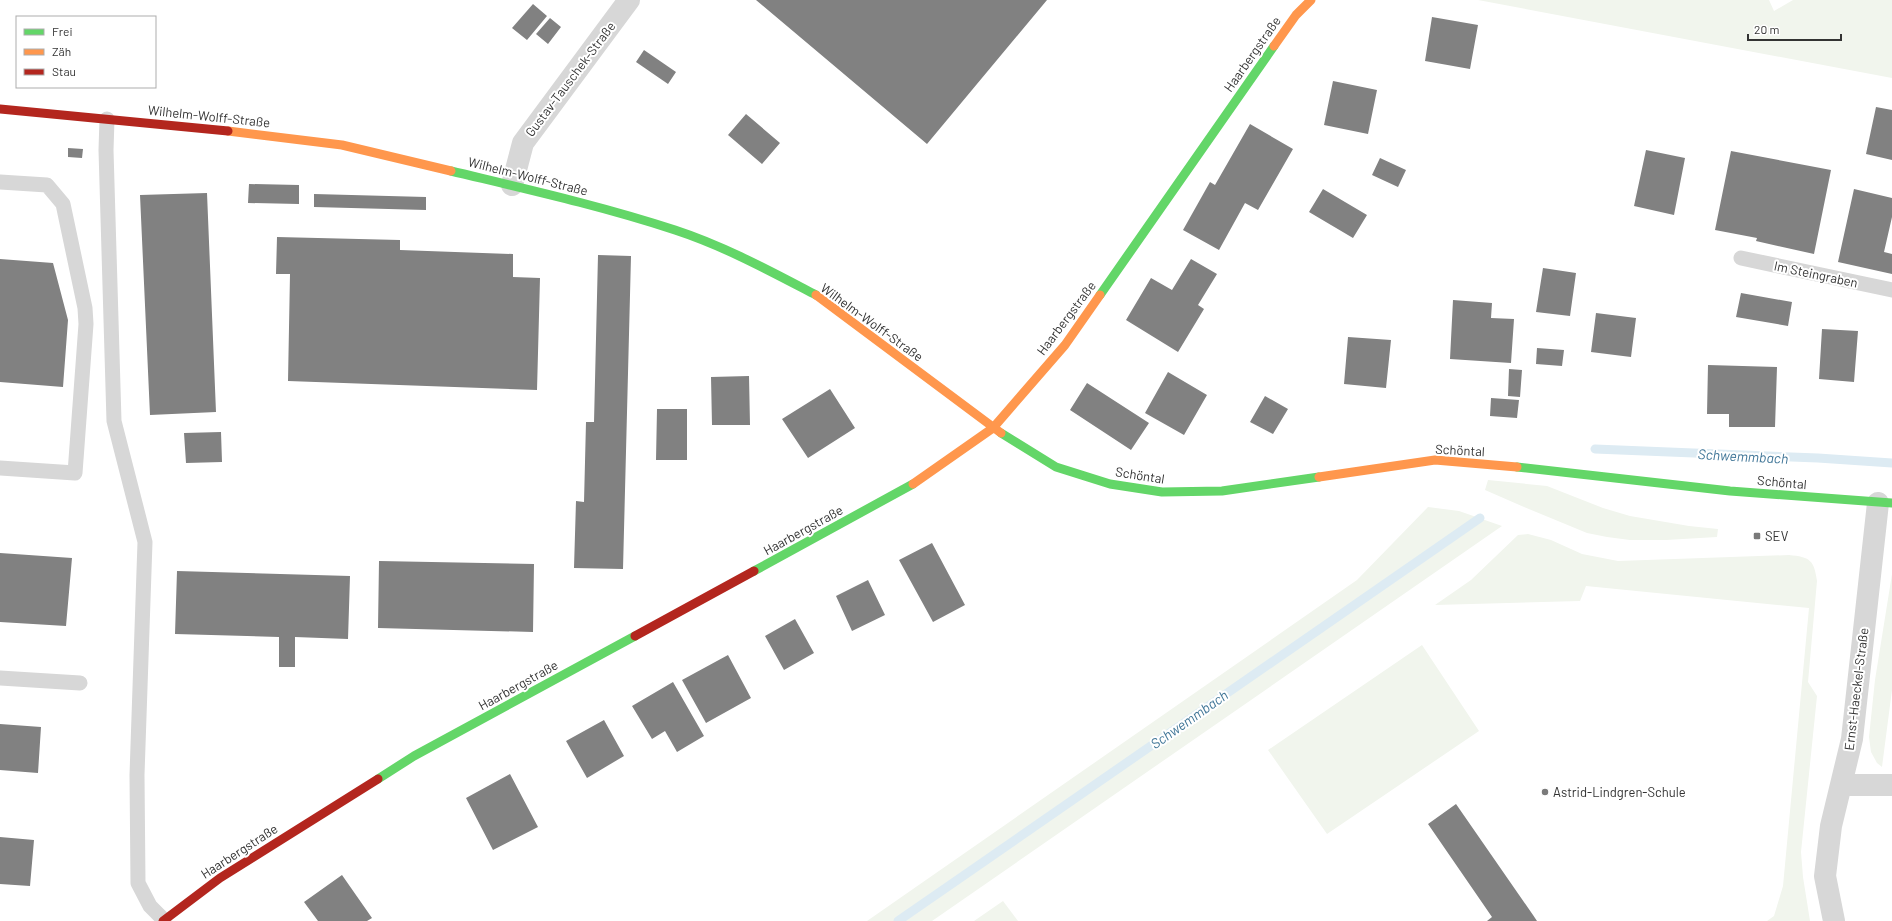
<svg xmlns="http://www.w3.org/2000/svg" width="1892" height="921" viewBox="0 0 1892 921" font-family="Barlow,sans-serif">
	<rect width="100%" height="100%" fill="#fff"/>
	<path fill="#f1f5ed" d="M 1478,0 L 1769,0 L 1774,11 L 1793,0 L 1892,0 L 1892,78 Z
		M 1488,480 L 1547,486 L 1603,508 L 1630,516 L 1689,526 L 1718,529 L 1717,537 L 1666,540 L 1630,540 L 1607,537 L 1587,533 L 1524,507 L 1485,490 Z
		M 1428,507 L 1459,511 L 1502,526 L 932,921 L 867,921 L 1357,580 Z
		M 1528,534 L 1551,540 L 1582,554 L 1618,561 L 1789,555 C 1810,557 1814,560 1817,581 L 1808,682 L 1817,696 L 1801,852 L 1803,877 L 1810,921 L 1767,921 L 1774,916 L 1783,886 L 1809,608 L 1586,586 L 1580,601 L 1435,605 L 1471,580 L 1518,535 Z
		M 1892,574 L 1892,690 L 1882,767 L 1877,763 L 1871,752 L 1869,737 L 1875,680 Z
		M 1422,645 L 1479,731 L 1327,834 L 1268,750 Z
		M 1003,901 L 1018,921 L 974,921 Z"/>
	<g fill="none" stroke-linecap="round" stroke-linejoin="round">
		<path stroke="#ddebf3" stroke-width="9" d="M 1595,449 L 1818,458 L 1892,463
			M 898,921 L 1480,518"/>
	</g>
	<path fill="#818181" d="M 756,0 L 1047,0 L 927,144 Z
		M 533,4 L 547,16 L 527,40 L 512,28 Z
		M 1432,17 L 1478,25 L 1470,69 L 1425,61 Z
		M 550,18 L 561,27 L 548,44 L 536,34 Z
		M 644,50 L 676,72 L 668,84 L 636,62 Z
		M 1333,81 L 1377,90 L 1368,134 L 1324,125 Z
		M 1876,107 L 1892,110 L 1892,160 L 1866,154 Z
		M 746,114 L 780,143 L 762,164 L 728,135 Z
		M 1250,124 L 1293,149 L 1258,210 L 1245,203 L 1219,250 L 1183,230 L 1210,182 L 1215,185 Z
		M 68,148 L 83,149 L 82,158 L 68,157 Z
		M 1646,150 L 1685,158 L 1674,215 L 1634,206 Z
		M 1731,151 L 1831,170 L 1814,254 L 1756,241 L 1757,238 L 1715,230 Z
		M 1380,158 L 1406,170 L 1398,187 L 1372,175 Z
		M 249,184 L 299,185 L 299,204 L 248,203 Z
		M 1323,189 L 1367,215 L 1353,238 L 1309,212 Z
		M 1854,189 L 1892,198 L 1892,217 L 1884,252 L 1892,254 L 1892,274 L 1838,262 Z
		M 207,193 L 216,412 L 150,415 L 140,195 Z
		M 314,194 L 426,197 L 426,210 L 314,207 Z
		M 277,237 L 400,240 L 400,250 L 513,254 L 513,277 L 540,278 L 537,390 L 288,381 L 290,274 L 276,274 Z
		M 598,255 L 631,256 L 623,569 L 574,568 L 576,501 L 584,502 L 586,422 L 594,422 Z
		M 0,259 L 53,263 L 68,320 L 63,387 L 0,382 Z
		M 1191,259 L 1217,274 L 1198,305 L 1204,309 L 1178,352 L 1126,320 L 1151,278 L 1172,290 Z
		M 1543,268 L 1576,273 L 1570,316 L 1536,312 Z
		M 1741,293 L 1792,302 L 1788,326 L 1736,317 Z
		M 1453,300 L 1492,303 L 1491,318 L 1514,319 L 1511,363 L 1450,359 Z
		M 1596,313 L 1636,318 L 1631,357 L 1591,352 Z
		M 1822,329 L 1858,331 L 1854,382 L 1819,379 Z
		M 1348,337 L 1391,340 L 1386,388 L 1344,384 Z
		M 1537,348 L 1564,350 L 1562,366 L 1536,364 Z
		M 1708,365 L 1777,367 L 1775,427 L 1729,427 L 1729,414 L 1707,414 Z
		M 1509,369 L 1522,370 L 1520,397 L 1508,396 Z
		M 1168,372 L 1207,395 L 1184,435 L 1145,413 Z
		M 749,376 L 750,425 L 712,425 L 711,377 Z
		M 1087,383 L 1149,423 L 1131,450 L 1070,410 Z
		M 830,389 L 855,428 L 808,458 L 782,419 Z
		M 1265,396 L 1288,409 L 1273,434 L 1250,422 Z
		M 1491,398 L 1519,400 L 1517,418 L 1490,416 Z
		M 657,409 L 687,409 L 687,460 L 656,460 Z
		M 221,432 L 222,462 L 186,463 L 184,433 Z
		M 932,543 L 965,605 L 933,622 L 899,560 Z
		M 0,553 L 72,558 L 66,626 L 0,622 Z
		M 379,561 L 534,564 L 533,632 L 378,628 Z
		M 177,571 L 350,576 L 348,639 L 295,637 L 295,667 L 279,667 L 279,637 L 175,634 Z
		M 868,580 L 885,615 L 852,631 L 836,596 Z
		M 795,619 L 814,653 L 784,670 L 765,636 Z
		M 728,655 L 751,698 L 706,723 L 682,680 Z
		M 673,682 L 704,736 L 677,752 L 665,731 L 652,739 L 632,706 Z
		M 604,720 L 624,756 L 587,778 L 566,741 Z
		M 0,724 L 41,727 L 38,773 L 0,770 Z
		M 510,774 L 538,827 L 493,850 L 466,798 Z
		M 1456,804 L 1533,915 L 1537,921 L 1487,921 L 1492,917 L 1428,824 Z
		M 0,837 L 34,840 L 30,886 L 0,884 Z
		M 342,875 L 372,918 L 367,921 L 318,921 L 304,902 Z"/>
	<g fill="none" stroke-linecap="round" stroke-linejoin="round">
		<path stroke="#d7d7d7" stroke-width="15" d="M 107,119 L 106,150 L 114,421 L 145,542 L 137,775 L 138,883 L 150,906 L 164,920
			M 0,182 L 47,185 L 63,204 L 85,308 L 86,324 L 75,473 L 0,468
			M 1741,258 L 1892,290
			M 0,678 L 80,683"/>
		<path stroke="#d7d7d7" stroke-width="22" d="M 512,185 L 523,143 L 629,0
			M 1842,785 L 1892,785
			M 1834,921 L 1825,876 L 1831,826 L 1852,739 L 1878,503"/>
		<path stroke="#63d668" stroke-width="9" d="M 451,171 C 526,189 602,206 675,230 C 724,246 770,271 816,295
			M 1100,295 L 1274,46
			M 1001,433 L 1056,467 L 1110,484 L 1162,492 L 1222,491 L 1319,477
			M 1517,467 L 1730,491 L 1892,503
			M 754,571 L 913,484
			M 378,779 L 414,756 L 635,636"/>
		<path stroke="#ff974d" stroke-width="9" d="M 1274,46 L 1296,15 L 1311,0
			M 228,131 L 342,145 L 451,171
			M 816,295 L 1001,433
			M 1319,477 L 1435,460 L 1517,467
			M 913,484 L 993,428 L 1065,345 L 1100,295"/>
		<path stroke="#b3261e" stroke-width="9" d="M 0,109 L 228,131
			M 635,636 L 754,571
			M 163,921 L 220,878 L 378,779"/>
	</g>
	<g fill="#7a7a7a" stroke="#fff" stroke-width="1.5">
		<rect x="1753" y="532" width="8" height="8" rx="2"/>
		<circle cx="1545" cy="792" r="4"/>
	</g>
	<g text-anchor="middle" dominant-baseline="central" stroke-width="4" stroke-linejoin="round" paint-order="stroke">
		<g font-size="13" fill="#333" stroke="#fff">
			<text transform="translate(1252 54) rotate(-55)">Haarbergstraße</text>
			<text transform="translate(570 79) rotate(-53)">Gustav-Tauschek-Straße</text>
			<text transform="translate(209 116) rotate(6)">Wilhelm-Wolff-Straße</text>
			<text transform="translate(528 176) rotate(14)">Wilhelm-Wolff-Straße</text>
			<text transform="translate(1816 274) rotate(12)">Im Steingraben</text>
			<text transform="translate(1066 318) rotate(-53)">Haarbergstraße</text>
			<text transform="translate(872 322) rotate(36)">Wilhelm-Wolff-Straße</text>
			<text transform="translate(1460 450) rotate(3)">Schöntal</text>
			<text transform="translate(1140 475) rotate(9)">Schöntal</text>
			<text transform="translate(1782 482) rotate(5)">Schöntal</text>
			<text transform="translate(803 530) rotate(-29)">Haarbergstraße</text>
			<text transform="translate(518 685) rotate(-29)">Haarbergstraße</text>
			<text transform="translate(1856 689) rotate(-83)">Ernst-Haeckel-Straße</text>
			<text transform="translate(239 851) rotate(-33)">Haarbergstraße</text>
		</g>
		<g font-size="13" fill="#333" stroke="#fff" text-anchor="start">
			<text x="1765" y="536">SEV</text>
			<text x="1553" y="792">Astrid-Lindgren-Schule</text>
		</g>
		<g font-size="14" font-style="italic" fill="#3f7597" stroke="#fff">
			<text transform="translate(1743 456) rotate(3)">Schwemmbach</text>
			<text transform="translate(1189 719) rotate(-35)">Schwemmbach</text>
		</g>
	</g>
	<rect x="16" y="16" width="140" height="72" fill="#ffffff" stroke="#adadad"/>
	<rect x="24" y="29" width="20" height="6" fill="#63d668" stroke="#adadad"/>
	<text x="52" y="36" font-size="12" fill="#333333">Frei</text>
	<rect x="24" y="49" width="20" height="6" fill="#ff974d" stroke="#adadad"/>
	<text x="52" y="56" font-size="12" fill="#333333">Zäh</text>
	<rect x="24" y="69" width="20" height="6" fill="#b3261e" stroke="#adadad"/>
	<text x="52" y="76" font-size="12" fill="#333333">Stau</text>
	<path d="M1748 34v6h93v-6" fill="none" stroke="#333333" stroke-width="2"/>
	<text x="1754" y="34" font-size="12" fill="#333333" stroke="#ffffff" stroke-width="3" paint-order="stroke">20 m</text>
</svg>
